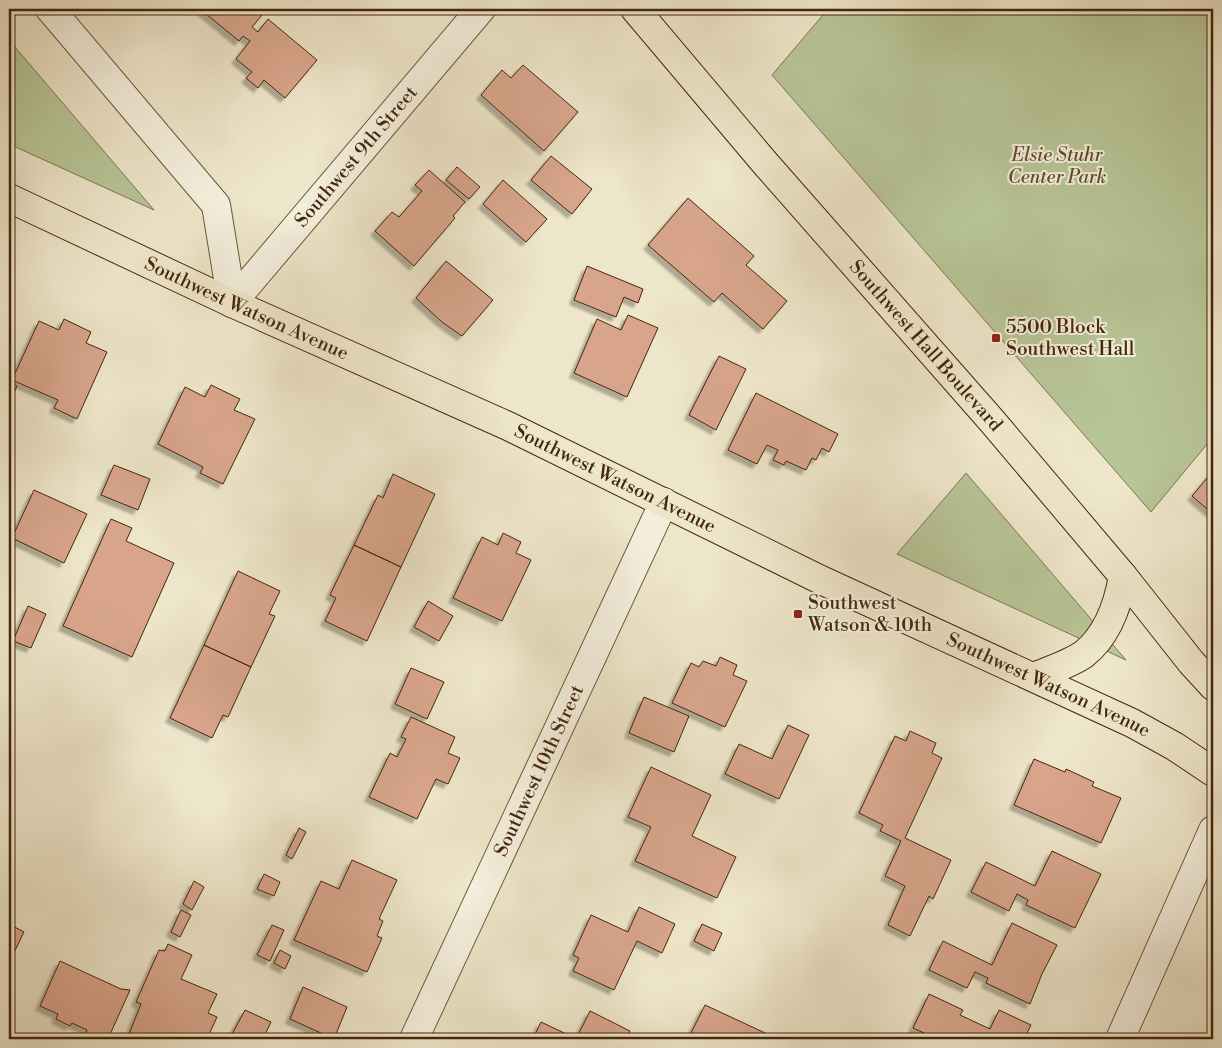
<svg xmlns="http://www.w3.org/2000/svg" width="1222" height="1048" viewBox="0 0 1222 1048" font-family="'Libre Bodoni',serif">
	<defs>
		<filter id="shadow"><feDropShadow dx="-4.5" dy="4.5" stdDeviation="1" flood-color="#0004"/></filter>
	</defs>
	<rect width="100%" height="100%" fill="#eee6ca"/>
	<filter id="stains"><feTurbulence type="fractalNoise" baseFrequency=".004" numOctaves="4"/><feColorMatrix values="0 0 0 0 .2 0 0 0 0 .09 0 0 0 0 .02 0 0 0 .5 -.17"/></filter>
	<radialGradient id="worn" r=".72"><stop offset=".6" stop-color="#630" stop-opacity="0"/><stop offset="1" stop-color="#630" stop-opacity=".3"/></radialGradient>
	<path fill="#b8c597" stroke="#7e7650" d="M 828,9 L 1213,9 L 1213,437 L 1151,512 L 772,75 Z
		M 9,40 L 154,210 L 9,144 Z
		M 966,473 L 1126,660 L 897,554 Z"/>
	<path fill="#d8a58c" stroke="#44270a" filter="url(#shadow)" d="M 200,9 L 264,9 L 266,10 L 252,27 L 258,32 L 268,19 L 317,60 L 285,98 L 264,80 L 258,88 L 246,78 L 252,72 L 236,59 L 250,41 L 243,36 L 239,41 Z
		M 523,65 L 578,112 L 544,151 L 481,95 L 502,70 L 511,78 Z
		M 551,156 L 592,189 L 572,214 L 531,180 Z
		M 457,167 L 480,187 L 469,199 L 446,180 Z
		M 429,170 L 465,202 L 453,216 L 455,218 L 414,266 L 375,231 L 392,212 L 399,217 L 422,191 L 415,185 Z
		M 503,180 L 547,219 L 526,242 L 483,204 Z
		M 688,198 L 754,256 L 746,265 L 787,301 L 763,329 L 722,293 L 714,302 L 648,245 Z
		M 446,261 L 493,300 L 462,336 L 442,322 L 416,298 Z
		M 587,266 L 643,289 L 638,303 L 624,297 L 616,317 L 574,300 Z
		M 628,315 L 658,328 L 627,397 L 574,373 L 597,319 L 621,330 Z
		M 64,319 L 91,332 L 86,343 L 107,352 L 77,419 L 54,408 L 58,400 L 12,380 L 39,321 L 59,330 Z
		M 719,356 L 746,369 L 716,430 L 689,415 Z
		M 9,382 L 17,386 L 9,404 Z
		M 211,385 L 240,399 L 234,410 L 255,419 L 223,484 L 200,473 L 203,467 L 158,444 L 185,387 L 205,397 Z
		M 756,393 L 838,434 L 829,452 L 822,448 L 816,460 L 812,458 L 806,470 L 786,461 L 784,465 L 773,460 L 778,450 L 767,445 L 757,464 L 728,450 Z
		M 114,465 L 150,479 L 138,510 L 101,495 Z
		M 1213,471 L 1213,514 L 1192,496 Z
		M 393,474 L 435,494 L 401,567 L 354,545 L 378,495 L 383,498 Z
		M 34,490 L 87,514 L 64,563 L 12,538 Z
		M 111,519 L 132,528 L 126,541 L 174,563 L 132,657 L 63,626 Z
		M 503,533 L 521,542 L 516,553 L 531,560 L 502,621 L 453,598 L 482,537 L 498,545 Z
		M 354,545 L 401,567 L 367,641 L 325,621 L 336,598 L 330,595 Z
		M 238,571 L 280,591 L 269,614 L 275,616 L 251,667 L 204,645 Z
		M 428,601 L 453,616 L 439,641 L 414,627 Z
		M 28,606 L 46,614 L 31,648 L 13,641 Z
		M 204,645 L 251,667 L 228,717 L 223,715 L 212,738 L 170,718 Z
		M 720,657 L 737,665 L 733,675 L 747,681 L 725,727 L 672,703 L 691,663 L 699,667 L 703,661 L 716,666 Z
		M 411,668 L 444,682 L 427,719 L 395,704 Z
		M 644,697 L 689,716 L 674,752 L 629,733 Z
		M 411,717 L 455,737 L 448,753 L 460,758 L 448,784 L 436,779 L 417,819 L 369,797 L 390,753 L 397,757 L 406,739 L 401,737 Z
		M 788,725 L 809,735 L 779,799 L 725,774 L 739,744 L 772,759 Z
		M 910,731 L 936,743 L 932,753 L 942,758 L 905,838 L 951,860 L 933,899 L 929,896 L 910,936 L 888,925 L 905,886 L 885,876 L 901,841 L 880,831 L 883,825 L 859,813 L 895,736 L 906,741 Z
		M 1034,759 L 1065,772 L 1066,769 L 1094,782 L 1092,786 L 1121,798 L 1101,843 L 1014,805 Z
		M 651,767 L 711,795 L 692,836 L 736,857 L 717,898 L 635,861 L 651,827 L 628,817 Z
		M 299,828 L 306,832 L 292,859 L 286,855 Z
		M 1052,851 L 1101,874 L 1075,928 L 1026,905 L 1028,900 L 1017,894 L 1009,911 L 971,892 L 986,862 L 1035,886 Z
		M 352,860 L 397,880 L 379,919 L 383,921 L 377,936 L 382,938 L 367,972 L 294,940 L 321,881 L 339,889 Z
		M 264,874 L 280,882 L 274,896 L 257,889 Z
		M 194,881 L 204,887 L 192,910 L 183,904 Z
		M 639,907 L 675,924 L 662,953 L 637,941 L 614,990 L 573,971 L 579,958 L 573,955 L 591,915 L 628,932 Z
		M 181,910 L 191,915 L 180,937 L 171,932 Z
		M 1012,923 L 1057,945 L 1042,974 L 1030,1004 L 986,983 L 988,978 L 975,972 L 967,988 L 929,970 L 943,941 L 992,965 Z
		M 9,924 L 24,932 L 9,963 Z
		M 702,924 L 722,933 L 714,951 L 694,941 Z
		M 272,925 L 284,930 L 270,961 L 257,955 Z
		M 168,944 L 192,955 L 181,979 L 217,994 L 208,1013 L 217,1017 L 207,1039 L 127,1039 L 141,1004 L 136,1002 L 159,950 L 165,951 Z
		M 280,950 L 291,956 L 285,969 L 274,963 Z
		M 60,961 L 121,989 L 130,990 L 108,1039 L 83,1039 L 87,1030 L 72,1023 L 70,1026 L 56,1019 L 58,1014 L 40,1006 Z
		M 303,987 L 347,1007 L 334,1039 L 290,1019 Z
		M 929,994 L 963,1010 L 960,1015 L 990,1029 L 999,1010 L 1031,1025 L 1024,1039 L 937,1039 L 913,1028 Z
		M 705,1005 L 778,1039 L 688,1039 Z
		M 245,1010 L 271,1022 L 263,1039 L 244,1039 L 232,1034 Z
		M 590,1011 L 630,1031 L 626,1039 L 592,1039 L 579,1033 Z
		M 541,1022 L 577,1039 L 533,1039 Z"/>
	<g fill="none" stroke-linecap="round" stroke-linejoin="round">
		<defs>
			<g id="minor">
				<path d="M 50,9 L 216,205 L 232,303"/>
				<path id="s1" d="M 232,303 L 481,9"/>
				<path id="s2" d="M 414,1039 L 664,502"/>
				<path d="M 1120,1039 L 1213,830"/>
			</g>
			<g id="major">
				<path id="s3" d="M 635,9 L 765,163 L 992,421 L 1123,576 L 1191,662 L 1213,686"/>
				<path id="s4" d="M 9,198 L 232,303 L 508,426 L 821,580 L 1132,723 L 1174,746 L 1213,772"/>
				<path d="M 1034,677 C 1050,670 1070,664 1084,654 C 1108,635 1118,605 1123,576"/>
			</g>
		</defs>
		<use href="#minor" stroke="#6e573a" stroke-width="30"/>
		<use href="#major" stroke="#44270a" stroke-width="30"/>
		<use href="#minor" stroke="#f4efdd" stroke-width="28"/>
		<use href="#major" stroke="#eee6ca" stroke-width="28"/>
	</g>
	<g fill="#8f2418" stroke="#f4efdd" stroke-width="2">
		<rect x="991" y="333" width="10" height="10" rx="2.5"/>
		<rect x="793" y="609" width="10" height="10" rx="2.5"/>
	</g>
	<g text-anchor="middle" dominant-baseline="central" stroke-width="4" stroke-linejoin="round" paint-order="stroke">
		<g font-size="19" font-style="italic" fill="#614e2d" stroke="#f4efdd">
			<text x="1057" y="155">Elsie Stuhr<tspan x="1057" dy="22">Center Park</tspan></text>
		</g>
		<g font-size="19" fill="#44270a" stroke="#f4efdd">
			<text stroke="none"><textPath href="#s1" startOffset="192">Southwest 9th Street</textPath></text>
			<text stroke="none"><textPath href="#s4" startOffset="262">Southwest Watson Avenue</textPath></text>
			<text stroke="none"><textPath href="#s3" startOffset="445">Southwest Hall Boulevard</textPath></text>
			<text stroke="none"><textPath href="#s4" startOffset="668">Southwest Watson Avenue</textPath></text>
			<text stroke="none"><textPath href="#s4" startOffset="1148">Southwest Watson Avenue</textPath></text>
			<text stroke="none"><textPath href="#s2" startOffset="296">Southwest 10th Street</textPath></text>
		</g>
		<g font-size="19" fill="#44270a" stroke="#f4efdd" text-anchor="start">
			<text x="1006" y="327">5500 Block<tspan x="1006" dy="22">Southwest Hall</tspan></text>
			<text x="808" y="603">Southwest<tspan x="808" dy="22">Watson &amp; 10th</tspan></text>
		</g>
	</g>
	<rect width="1222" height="1048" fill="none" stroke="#eee6ca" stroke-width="30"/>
	<rect x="10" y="10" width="1202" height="1028" fill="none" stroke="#44270a" stroke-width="2.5"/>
	<rect x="15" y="15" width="1192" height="1018" fill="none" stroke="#44270a"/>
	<rect width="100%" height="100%" filter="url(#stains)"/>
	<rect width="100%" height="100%" fill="url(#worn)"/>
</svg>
